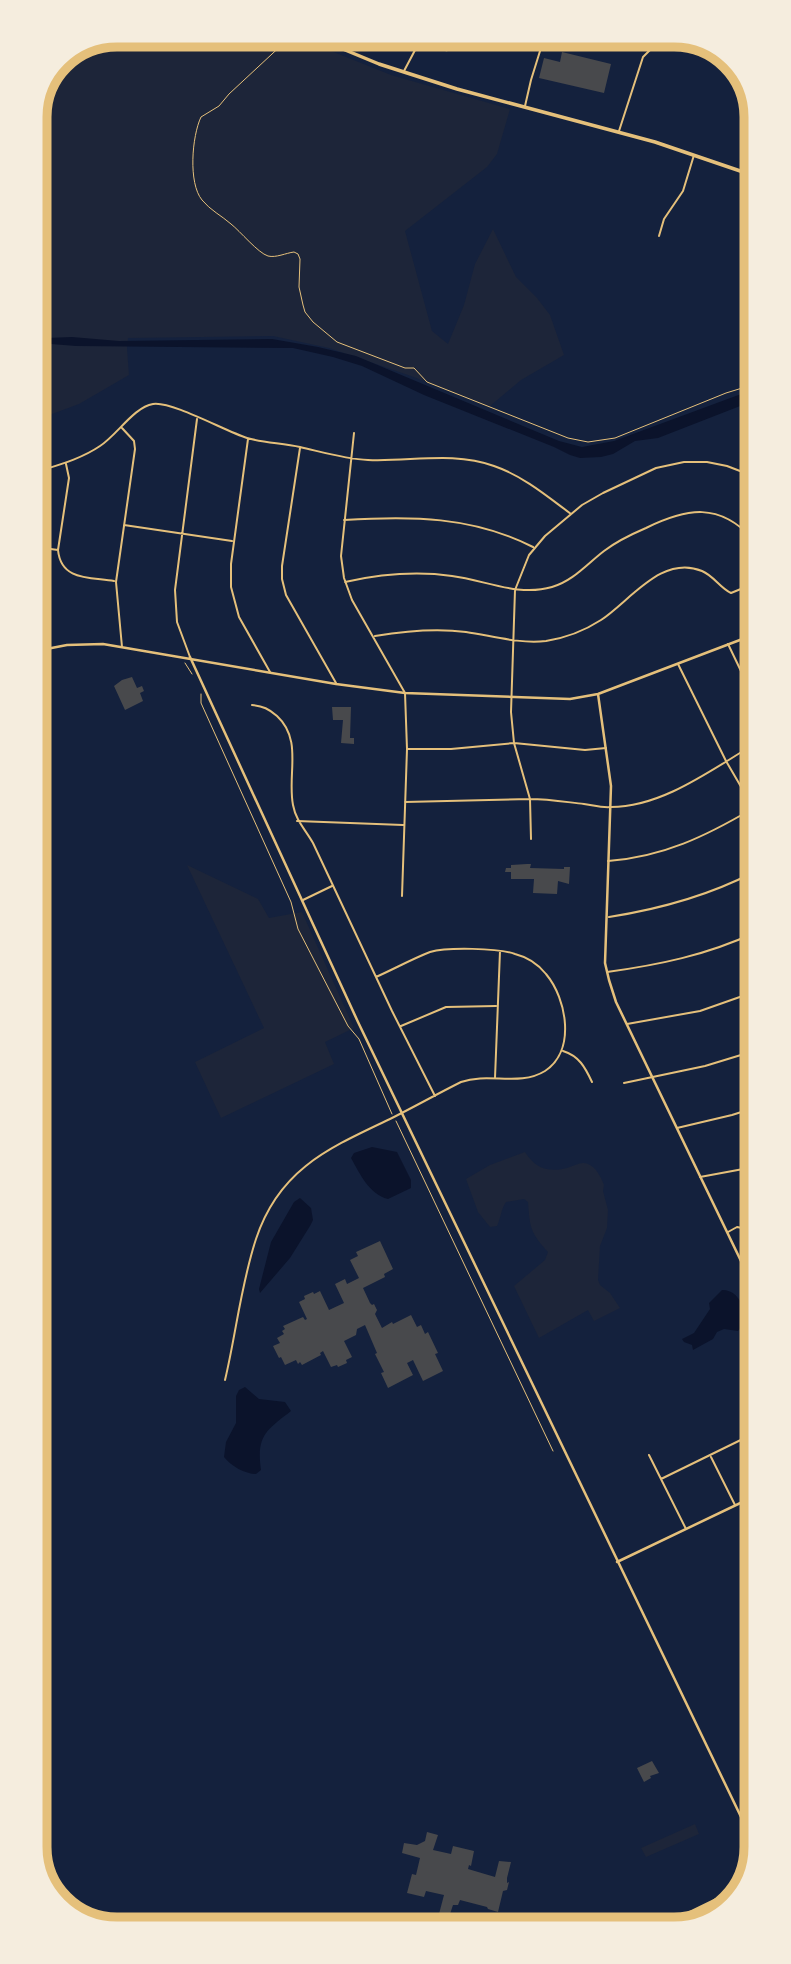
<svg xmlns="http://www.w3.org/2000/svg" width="791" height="1964" viewBox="0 0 791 1964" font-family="Arial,sans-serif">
	<rect width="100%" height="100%" fill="#14213d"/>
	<path fill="#1d2539" d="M 117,35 L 260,35 L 272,40 L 280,35 L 291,35 L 391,75 L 510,109 L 497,154 L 487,167 L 405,231 L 432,331 L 448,344 L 464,305 L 475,264 L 493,229 L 516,277 L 537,298 L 550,315 L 564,355 L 521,380 L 490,406 L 411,376 L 329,348 L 273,336 L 128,338 L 127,348 L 129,375 L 79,404 L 36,420 L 35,112 L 59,59 Z
		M 187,865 L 258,899 L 269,918 L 302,912 L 354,1028 L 325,1042 L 334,1064 L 221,1118 L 195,1062 L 264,1028 Z
		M 525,1152 C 535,1168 548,1173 567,1168 C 574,1166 581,1161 588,1164 C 596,1167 601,1177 604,1185 L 603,1191 L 608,1210 L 607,1228 L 600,1246 L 598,1280 L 600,1285 L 610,1293 L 620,1308 L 594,1321 L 588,1310 L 539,1338 L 514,1286 L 545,1260 L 548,1252 C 530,1232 530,1228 528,1202 L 524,1199 L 506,1202 C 501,1209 501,1218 497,1226 L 490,1227 L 478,1212 L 466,1179 L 490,1165 Z
		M 695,1824 L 699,1834 L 646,1857 L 641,1848 Z"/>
	<path fill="#0b132b" d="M 36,335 L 46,338 L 72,337 L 119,341 L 272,339 L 318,347 L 356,356 L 559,441 L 582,447 L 614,441 L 752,390 L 753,401 L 658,438 L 635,441 L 613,454 L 601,457 L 580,458 L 570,455 L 554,447 L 424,395 L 362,366 L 333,357 L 293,348 L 76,346 L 51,344 L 36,340 Z
		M 372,1147 L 397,1152 L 411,1180 L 411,1188 L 388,1199 C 369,1194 360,1174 351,1158 L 354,1153 Z
		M 300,1198 L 311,1208 L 313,1220 L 310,1226 L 290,1258 L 260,1293 L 259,1289 L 271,1242 L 294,1202 Z
		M 722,1290 C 734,1290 739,1298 744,1308 L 749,1308 L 753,1313 L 753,1323 L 741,1327 L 738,1331 L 724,1329 L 717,1332 L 713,1339 L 693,1350 L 692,1345 L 684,1342 L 682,1339 L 694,1333 L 710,1309 L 709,1303 Z
		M 245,1387 L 259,1399 L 285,1402 L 291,1411 C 267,1430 256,1435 261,1470 L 256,1474 C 245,1474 231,1466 224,1457 L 226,1442 L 236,1423 L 236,1396 L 239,1390 Z"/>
	<path fill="#48494c" d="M 441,35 L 455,35 L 447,52 L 433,45 L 437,43 Z
		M 562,52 L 611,64 L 604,93 L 539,78 L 544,58 L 560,62 Z
		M 132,677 L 137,688 L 142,686 L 144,691 L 140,693 L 143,701 L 125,710 L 114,686 L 122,680 Z
		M 332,707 L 351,707 L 350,738 L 354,738 L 354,744 L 341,743 L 343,720 L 333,720 Z
		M 527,864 L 531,864 L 530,868 L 564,869 L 564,867 L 570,867 L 569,884 L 558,881 L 557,894 L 533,893 L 534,879 L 511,879 L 511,872 L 505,872 L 506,868 L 511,868 L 511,865 Z
		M 380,1241 L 393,1269 L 384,1274 L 385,1277 L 363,1288 L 370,1303 L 372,1305 L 374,1304 L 377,1310 L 375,1314 L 382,1328 L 392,1322 L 393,1324 L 411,1315 L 417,1327 L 421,1325 L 425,1334 L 428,1332 L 438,1353 L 435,1354 L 443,1371 L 423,1381 L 413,1360 L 407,1363 L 413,1375 L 388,1388 L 381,1373 L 384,1372 L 375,1354 L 377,1353 L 365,1325 L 357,1329 L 356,1335 L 344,1341 L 352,1357 L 346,1360 L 347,1363 L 338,1367 L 337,1365 L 331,1367 L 323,1351 L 320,1353 L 321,1355 L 302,1365 L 300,1362 L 298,1364 L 296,1360 L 285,1365 L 281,1357 L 279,1358 L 273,1346 L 280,1343 L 277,1338 L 284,1334 L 282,1331 L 285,1329 L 283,1326 L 303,1317 L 305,1320 L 307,1319 L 299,1302 L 305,1299 L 304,1296 L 313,1292 L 314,1294 L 320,1291 L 329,1310 L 344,1303 L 335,1284 L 345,1279 L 347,1284 L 359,1278 L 350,1260 L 358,1256 L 356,1252 Z
		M 652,1761 L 659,1773 L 650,1776 L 651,1778 L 644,1782 L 637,1768 Z
		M 427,1832 L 438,1835 L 433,1850 L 451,1854 L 453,1846 L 474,1851 L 471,1866 L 469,1865 L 468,1869 L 495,1877 L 499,1861 L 511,1862 L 507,1878 L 507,1883 L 509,1882 L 507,1890 L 503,1891 L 498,1912 L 488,1909 L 487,1907 L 460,1900 L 458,1905 L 453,1905 L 449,1917 L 439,1914 L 444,1895 L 426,1891 L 424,1897 L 407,1893 L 412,1874 L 416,1875 L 420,1858 L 402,1853 L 404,1843 L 417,1845 L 425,1841 Z"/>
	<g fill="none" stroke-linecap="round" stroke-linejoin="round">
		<path stroke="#e5c07b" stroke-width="1" d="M 283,35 L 286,37 L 286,41 L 229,94 L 219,106 L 201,117 C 192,136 188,183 202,200 C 210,210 222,216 231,224 C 240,231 258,253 268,256 C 276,258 286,253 294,252 L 298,254 L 300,259 L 299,287 L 303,305 L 305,312 L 313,322 L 337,342 L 405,368 L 414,368 L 427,382 L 568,438 L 588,442 L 615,438 L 726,393 L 752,385
			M 185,663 L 192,674
			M 201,694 L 201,703 L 291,902 L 298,929 L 348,1026 L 359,1039 L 392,1114
			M 396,1121 L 553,1451"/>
		<path stroke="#e5c07b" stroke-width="2" d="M 404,71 L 423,35
			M 751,90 L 752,103
			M 525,106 L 531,80 L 545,35
			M 619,131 L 643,57 L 652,48 L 680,35
			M 659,236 L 664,219 L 683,191 L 694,155
			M 354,433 L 341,556 L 344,578 L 352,600 L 405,693 L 407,749 L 402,896
			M 248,439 L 231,564 L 231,587 L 239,617 L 270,672
			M 300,448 L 282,566 L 282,579 L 286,595 L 336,683
			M 66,464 L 69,478 L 58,550 C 61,581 90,577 114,581
			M 36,472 C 58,465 81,459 100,446 C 117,435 134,407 153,404 C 172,401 225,431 247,438 C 264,443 283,443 300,447 C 322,452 345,459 368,460 C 410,462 453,451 494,466 C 523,476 547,496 571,514
			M 344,520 C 411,516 472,516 533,547
			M 124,525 L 232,541
			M 36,547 L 58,550
			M 345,582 C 381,574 416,571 452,576 C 485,580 518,597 552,587 C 573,581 587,564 604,551 C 617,541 632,534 646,528 C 687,508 719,502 753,539
			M 375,636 C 405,631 435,628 466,632 C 493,636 519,644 546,641 C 565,638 584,631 601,620 C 630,601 662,554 702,571 C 714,576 720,588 731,593 L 753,584
			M 728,644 L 753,696
			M 122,647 L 116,582 L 135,449 L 134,441 L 122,428
			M 190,657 L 177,622 L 175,590 L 197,419
			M 678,664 L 726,761 L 754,809
			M 252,705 C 263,706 269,709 277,716 C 303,740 287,774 293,805 C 296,821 305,829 313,843 L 392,1011 L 435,1096
			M 407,749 L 451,749 L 514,743 L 585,750 L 606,748
			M 405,802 L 530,799 C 548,799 566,802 584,804 C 592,805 602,808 611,807 C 662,807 711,770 753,745
			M 297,821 L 403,825
			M 531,839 L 530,799 L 514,743 L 511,712 L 515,590 L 529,555 L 545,536 L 582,505 L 603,493 L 656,468 L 684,462 L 707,462 L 727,466 L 753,476
			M 608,861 C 663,857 706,836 752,809
			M 303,900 L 332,886
			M 609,917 C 660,909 708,896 754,872
			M 607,972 C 658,965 707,955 754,933
			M 627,1024 L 700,1011 L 754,992
			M 401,1026 L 446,1007 L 496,1006
			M 563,1051 C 579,1056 585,1067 592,1082
			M 495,1078 L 500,951
			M 624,1083 L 705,1066 L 754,1051
			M 677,1128 L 732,1115 L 754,1108
			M 700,1177 L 754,1167
			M 728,1232 L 737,1227 L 742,1228 L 755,1251
			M 746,1272 L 755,1268
			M 225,1380 C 236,1334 241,1284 256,1239 C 279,1169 329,1148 390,1119 C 414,1107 437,1094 461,1082 C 489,1072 519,1087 545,1071 C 576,1051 567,999 546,974 C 538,964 527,957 515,954 C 498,948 447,947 430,952 C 412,959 394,969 376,977
			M 649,1455 L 686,1529
			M 711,1457 L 735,1505
			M 661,1479 L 755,1433"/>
		<path stroke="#e5c07b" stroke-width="2.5" d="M 36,651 L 67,645 L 103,644 L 336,684 L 405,693 L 570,699 L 598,694 L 753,635
			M 190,657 L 358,1022 L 756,1848
			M 598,694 L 611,786 L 605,963 L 609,980 L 616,1002 L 755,1290
			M 617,1562 L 755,1496"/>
		<path stroke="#e5c07b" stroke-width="2.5" d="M 663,1925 L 743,1886"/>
		<path stroke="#e5c07b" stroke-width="3.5" d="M 309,35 L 379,64 L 457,89 L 655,142 L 752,175"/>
	</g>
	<path d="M0 0H791V1964H0ZM117 47H674A70 70 0 0 1 744 117V1847A70 70 0 0 1 674 1917H117A70 70 0 0 1 47 1847V117A70 70 0 0 1 117 47Z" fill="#f5edde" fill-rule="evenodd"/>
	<path fill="none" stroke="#e5c07b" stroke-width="9" d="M117 47H674A70 70 0 0 1 744 117V1847A70 70 0 0 1 674 1917H117A70 70 0 0 1 47 1847V117A70 70 0 0 1 117 47Z"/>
</svg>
